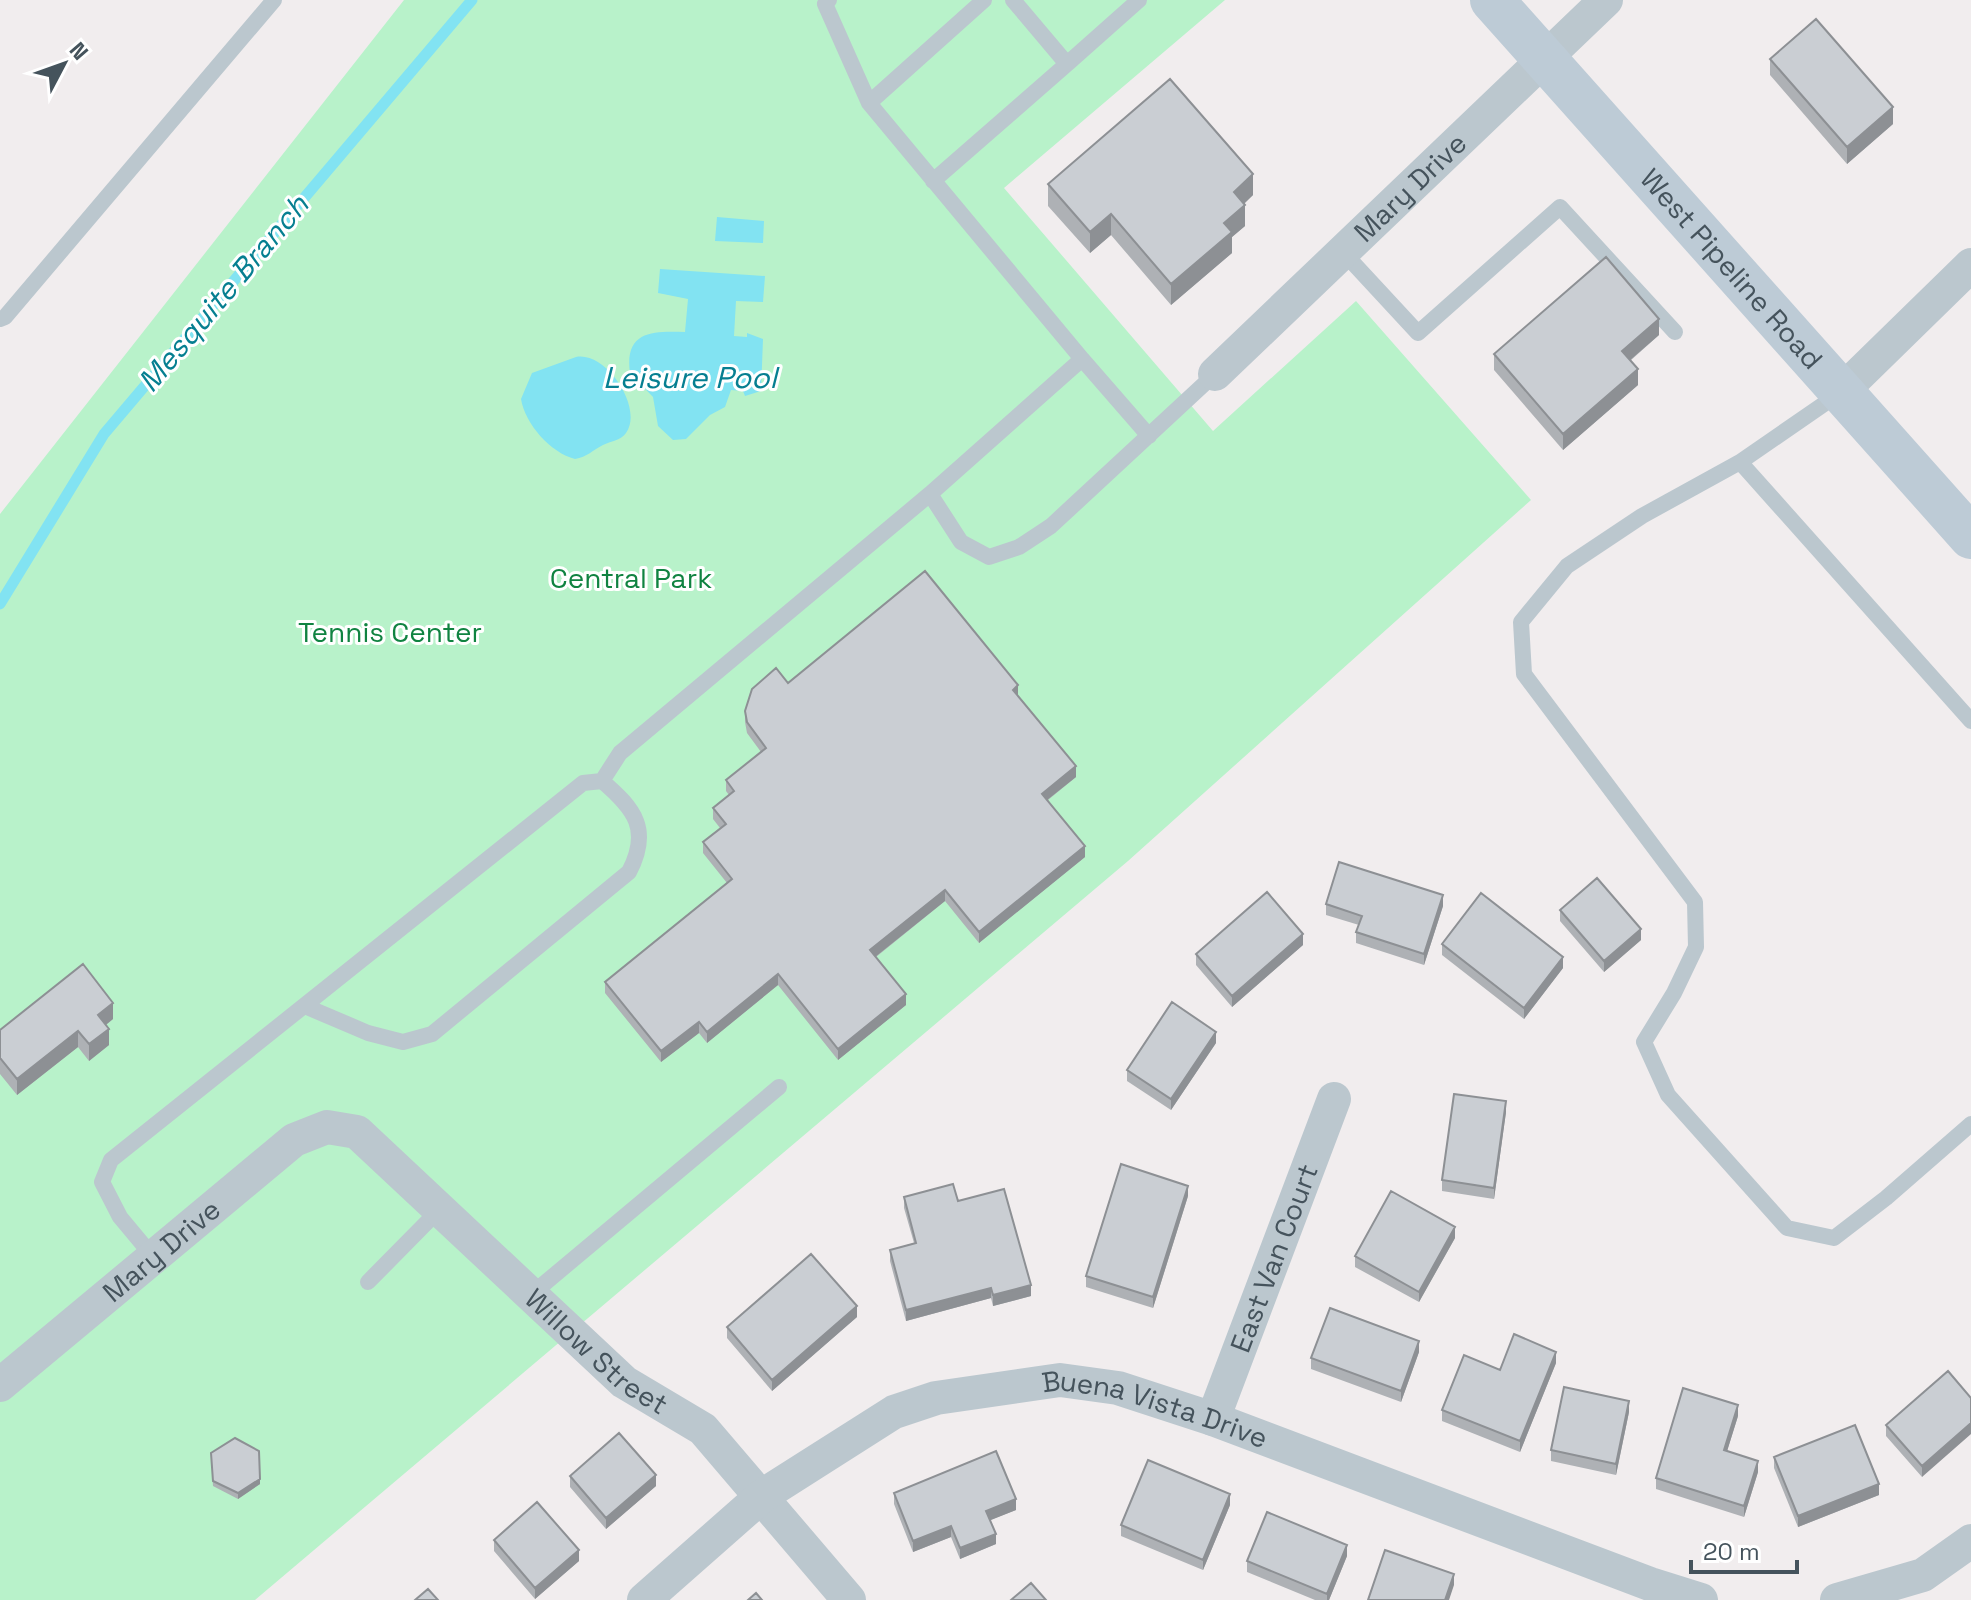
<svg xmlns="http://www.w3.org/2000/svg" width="1971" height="1600" viewBox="0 0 1971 1600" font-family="'Space Grotesk',sans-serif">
	<rect width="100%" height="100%" fill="#f1edee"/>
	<path fill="#b8f2ca" d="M 404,0 L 1225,0 L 1004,188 L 1213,431 L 1356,301 L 1531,500 L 1128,861 L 255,1600 L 0,1600 L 0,514 Z"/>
	<path fill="#82e3f2" d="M 717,217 L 764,221 L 763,243 L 715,241 Z
		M 660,269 L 765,276 L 763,302 L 736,301 L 734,336 L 747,337 L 747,333 L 763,339 L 761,391 L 745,396 L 743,391 L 731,390 L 725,407 L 710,415 L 686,439 L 673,440 L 658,426 L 653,397 L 630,373 C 624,330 654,331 685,332 L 688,299 L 658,293 Z
		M 576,357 C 606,351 644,408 626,433 C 620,441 611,441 603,445 C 593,450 587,457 575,459 C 551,453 525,424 521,399 L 532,373 Z"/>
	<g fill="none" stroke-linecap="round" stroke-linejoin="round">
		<path stroke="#82e3f2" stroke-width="11" d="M 0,604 L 104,434 L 472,0"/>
		<path stroke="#bbc7ce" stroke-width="16" d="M 829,0 L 825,4 L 869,103 L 1082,359
			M 1067,64 L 1139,0
			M 869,103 L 984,0
			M 933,181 L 1067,64 L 1013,0
			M 1343,252 L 1418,333 L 1560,207 L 1675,332
			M 0,319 L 5,317 L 274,0
			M 1840,393 L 1740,462 L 1642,516 L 1567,566 L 1521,622 L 1524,674 L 1695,902 L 1696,947 L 1674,993 L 1644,1042 L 1668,1095 L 1787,1228 L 1834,1238 L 1886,1198 L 1971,1124
			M 1149,436 L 1082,359 L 930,494 L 961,542 L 989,557 L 1019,547 L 1051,526 L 1215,374
			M 1740,462 L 1971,721
			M 602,781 L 620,753 L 930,494
			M 155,1259 L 120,1217 L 102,1182 L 111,1160 L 583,783 L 602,781 C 635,809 651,830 629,872 L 432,1034 L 403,1042 L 368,1033 L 307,1007
			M 368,1282 L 439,1210
			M 533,1293 L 779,1087"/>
		<g stroke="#bbc7ce" stroke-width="34">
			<path id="s1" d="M 1215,374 L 1606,0"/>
			<path d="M 1841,392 L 1971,265"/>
			<path id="s2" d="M 0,1385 L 294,1140 L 327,1127 L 357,1132 L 624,1382 L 703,1429 L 849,1600"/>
			<path id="s3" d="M 1213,1419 L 1334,1099"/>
			<path id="s4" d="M 644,1600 L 762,1496 L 894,1412 L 936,1398 L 1060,1380 L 1118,1388 L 1213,1419 L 1650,1584 L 1701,1600"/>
			<path d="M 1837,1600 L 1923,1575 L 1971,1541"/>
		</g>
		<path stroke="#bdcbd6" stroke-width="44" id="s5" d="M 1492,0 L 1971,537"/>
	</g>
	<path fill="#aeb1b5" d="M 1770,59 L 1893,124 L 1847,164 L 1770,75 Z
		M 1048,184 L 1253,195 L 1244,204 L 1245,226 L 1232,237 L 1232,253 L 1171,305 L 1111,235 L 1090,253 L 1048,206 Z
		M 1659,335 L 1630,361 L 1638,385 L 1563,450 L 1494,370 L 1494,354 Z
		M 788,683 L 1018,696 L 1076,777 L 1048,800 L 1085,857 L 979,943 L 945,901 L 876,957 L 906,1005 L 838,1060 L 778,985 L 707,1043 L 699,1033 L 661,1062 L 605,993 L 605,982 L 727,883 L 703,853 L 703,842 L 720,828 L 713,819 L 713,808 L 729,795 L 726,791 L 726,780 L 761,752 L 747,733 L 745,722 L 745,711 Z
		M 1326,904 L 1443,906 L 1424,965 L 1356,943 L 1356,932 L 1359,925 L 1326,915 Z
		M 1560,910 L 1641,940 L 1604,972 L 1560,921 Z
		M 1442,944 L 1563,968 L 1524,1019 L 1442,955 Z
		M 1303,945 L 1232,1007 L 1196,965 L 1196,954 Z
		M 113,1019 L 106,1025 L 109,1045 L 89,1061 L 78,1047 L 17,1095 L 0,1074 L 0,1030 Z
		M 1216,1043 L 1171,1110 L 1127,1081 L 1127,1070 Z
		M 1506,1112 L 1494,1199 L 1442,1191 L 1442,1180 Z
		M 1188,1196 L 1153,1308 L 1086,1287 L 1086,1276 Z
		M 904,1197 L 958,1201 L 1031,1296 L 993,1306 L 991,1298 L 906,1321 L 890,1261 L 890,1250 L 914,1243 L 904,1208 Z
		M 1455,1238 L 1419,1302 L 1355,1267 L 1355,1256 Z
		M 857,1317 L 772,1391 L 727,1338 L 727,1327 Z
		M 1419,1352 L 1401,1402 L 1311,1369 L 1311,1358 Z
		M 1556,1363 L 1520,1452 L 1442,1421 L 1442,1410 L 1500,1370 Z
		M 1948,1371 L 1922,1477 L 1886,1436 L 1886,1425 Z
		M 1629,1412 L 1616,1475 L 1551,1461 L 1551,1450 Z
		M 1738,1416 L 1727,1451 L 1758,1472 L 1744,1517 L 1656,1489 L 1656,1478 Z
		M 211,1453 L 260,1484 L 238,1499 L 213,1486 Z
		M 1774,1457 L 1879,1495 L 1798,1527 L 1774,1468 Z
		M 570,1476 L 656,1486 L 606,1529 L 570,1487 Z
		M 894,1493 L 1016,1510 L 990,1520 L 996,1544 L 960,1559 L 951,1537 L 913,1552 L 894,1504 Z
		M 1230,1505 L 1203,1570 L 1121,1536 L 1121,1525 Z
		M 494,1540 L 579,1561 L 535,1599 L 494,1551 Z
		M 1347,1556 L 1329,1600 L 1315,1600 L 1247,1572 L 1247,1561 Z"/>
	<path fill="#8d9094" d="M 1893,107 L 1893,124 L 1847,164 L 1847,147 Z
		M 1253,174 L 1253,195 L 1234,213 L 1234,192 Z
		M 1245,205 L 1245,226 L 1232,237 L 1232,253 L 1171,305 L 1171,284 L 1224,223 Z
		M 1111,214 L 1111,235 L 1090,253 L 1090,232 Z
		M 1659,319 L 1659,335 L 1622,367 L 1622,351 Z
		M 1638,369 L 1638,385 L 1563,450 L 1563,434 Z
		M 1018,685 L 1018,696 L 1013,690 Z
		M 1076,766 L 1076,777 L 1042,804 L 1042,794 Z
		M 1085,846 L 1085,857 L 979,943 L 979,932 Z
		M 945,890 L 945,901 L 870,961 L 870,950 Z
		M 1443,895 L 1443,906 L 1424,965 L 1424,954 Z
		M 1641,929 L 1641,940 L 1604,972 L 1604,961 Z
		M 1303,934 L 1303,945 L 1232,1007 L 1232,996 Z
		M 1563,957 L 1563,968 L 1524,1019 L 1524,1008 Z
		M 778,974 L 778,985 L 707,1043 L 707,1032 Z
		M 906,994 L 906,1005 L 838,1060 L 838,1049 Z
		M 113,1003 L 113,1019 L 98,1031 L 98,1015 Z
		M 699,1022 L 699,1033 L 661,1062 L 661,1051 Z
		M 109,1029 L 109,1045 L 89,1061 L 89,1044 Z
		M 78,1031 L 78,1047 L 17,1095 L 17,1079 Z
		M 1216,1032 L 1216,1043 L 1171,1110 L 1171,1099 Z
		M 1506,1101 L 1506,1112 L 1494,1199 L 1494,1188 Z
		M 1188,1186 L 1188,1196 L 1153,1308 L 1153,1297 Z
		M 1455,1227 L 1455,1238 L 1419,1302 L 1419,1292 Z
		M 1031,1285 L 1031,1296 L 993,1306 L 993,1295 Z
		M 991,1288 L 991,1298 L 906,1321 L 906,1310 Z
		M 857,1306 L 857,1317 L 772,1391 L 772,1380 Z
		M 1419,1341 L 1419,1352 L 1401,1402 L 1401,1391 Z
		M 1556,1352 L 1556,1363 L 1520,1452 L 1520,1441 Z
		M 1629,1401 L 1629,1412 L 1616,1475 L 1616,1464 Z
		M 1738,1405 L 1738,1416 L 1724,1461 L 1724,1450 Z
		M 1971,1423 L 1971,1434 L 1922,1477 L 1922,1466 Z
		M 1758,1461 L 1758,1472 L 1744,1517 L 1744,1506 Z
		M 656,1475 L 656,1486 L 606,1529 L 606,1518 Z
		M 260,1479 L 260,1484 L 238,1499 L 238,1493 Z
		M 1879,1484 L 1879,1495 L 1798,1527 L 1798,1516 Z
		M 1230,1494 L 1230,1505 L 1203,1570 L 1203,1560 Z
		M 1016,1499 L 1016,1510 L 986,1522 L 986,1511 Z
		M 951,1526 L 951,1537 L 913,1552 L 913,1541 Z
		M 996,1534 L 996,1544 L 960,1559 L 960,1548 Z
		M 1347,1545 L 1347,1556 L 1329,1600 L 1327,1600 L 1327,1594 Z
		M 579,1550 L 579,1561 L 535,1599 L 535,1588 Z
		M 1454,1574 L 1454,1585 L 1449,1600 L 1445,1600 Z"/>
	<path fill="#caced3" stroke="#8d9094" stroke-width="2" d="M 1816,19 L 1893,107 L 1847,147 L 1770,59 Z
		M 1170,79 L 1253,174 L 1234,192 L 1245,205 L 1224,223 L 1232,232 L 1171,284 L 1111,214 L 1090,232 L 1048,184 Z
		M 1606,257 L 1659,319 L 1622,351 L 1638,369 L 1563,434 L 1494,354 Z
		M 925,571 L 1018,685 L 1013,690 L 1076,766 L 1042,794 L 1085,846 L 979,932 L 945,890 L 870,950 L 906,994 L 838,1049 L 778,974 L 707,1032 L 699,1022 L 661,1051 L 605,982 L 732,879 L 703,842 L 726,824 L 713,808 L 734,791 L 726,780 L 766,748 L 747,722 L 745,711 L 752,689 L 776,668 L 788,683 Z
		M 1339,862 L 1443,895 L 1424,954 L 1356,932 L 1362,916 L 1326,904 Z
		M 1597,878 L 1641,929 L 1604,961 L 1560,910 Z
		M 1267,892 L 1303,934 L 1232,996 L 1196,954 Z
		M 1481,893 L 1563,957 L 1524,1008 L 1442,944 Z
		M 83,964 L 113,1003 L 98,1015 L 109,1029 L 89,1044 L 78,1031 L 17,1079 L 0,1058 L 0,1030 Z
		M 1172,1002 L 1216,1032 L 1171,1099 L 1127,1070 Z
		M 1454,1094 L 1506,1101 L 1494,1188 L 1442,1180 Z
		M 1121,1164 L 1188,1186 L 1153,1297 L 1086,1276 Z
		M 953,1184 L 958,1201 L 1004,1189 L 1031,1285 L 993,1295 L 991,1288 L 906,1310 L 890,1250 L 916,1243 L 904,1197 Z
		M 1391,1191 L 1455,1227 L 1419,1292 L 1355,1256 Z
		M 811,1254 L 857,1306 L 772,1380 L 727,1327 Z
		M 1330,1308 L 1419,1341 L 1401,1391 L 1311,1358 Z
		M 1514,1334 L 1556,1352 L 1520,1441 L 1442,1410 L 1464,1355 L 1500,1370 Z
		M 1948,1371 L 1971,1398 L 1971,1423 L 1922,1466 L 1886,1425 Z
		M 1564,1387 L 1629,1401 L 1616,1464 L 1551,1450 Z
		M 1683,1388 L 1738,1405 L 1724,1450 L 1758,1461 L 1744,1506 L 1656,1478 Z
		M 1855,1425 L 1879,1484 L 1798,1516 L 1774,1457 Z
		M 619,1433 L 656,1475 L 606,1518 L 570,1476 Z
		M 235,1438 L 259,1451 L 260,1479 L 238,1493 L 213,1481 L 211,1453 Z
		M 996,1451 L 1016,1499 L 986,1511 L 996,1534 L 960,1548 L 951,1526 L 913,1541 L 894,1493 Z
		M 1148,1460 L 1230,1494 L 1203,1560 L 1121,1525 Z
		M 537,1502 L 579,1550 L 535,1588 L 494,1540 Z
		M 1267,1512 L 1347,1545 L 1327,1594 L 1247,1561 Z
		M 1385,1550 L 1454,1574 L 1445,1600 L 1368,1600 Z
		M 1031,1583 L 1046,1600 L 1011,1600 Z
		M 428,1589 L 438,1600 L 415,1600 Z
		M 756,1593 L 762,1600 L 748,1600 Z"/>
	<g text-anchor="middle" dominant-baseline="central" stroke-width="6" stroke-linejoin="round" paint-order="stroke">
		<g font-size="28" fill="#45535c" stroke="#fff">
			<text stroke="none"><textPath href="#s1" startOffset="270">Mary Drive</textPath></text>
			<text stroke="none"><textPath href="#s5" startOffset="360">West Pipeline Road</textPath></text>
			<text stroke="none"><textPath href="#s2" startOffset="210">Mary Drive</textPath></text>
			<text stroke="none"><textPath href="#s3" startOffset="172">East Van Court</textPath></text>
			<text stroke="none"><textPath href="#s2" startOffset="774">Willow Street</textPath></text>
			<text stroke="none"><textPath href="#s4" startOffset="582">Buena Vista Drive</textPath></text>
		</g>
		<g font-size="28" fill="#108341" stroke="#fff">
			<text x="631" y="578">Central Park</text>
			<text x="390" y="632">Tennis Center</text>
		</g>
		<g font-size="30" font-style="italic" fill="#067f91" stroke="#fff">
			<text transform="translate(223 293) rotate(-50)">Mesquite Branch</text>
			<text x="690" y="377">Leisure Pool</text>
		</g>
	</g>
	<g transform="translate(64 64) rotate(49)" stroke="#ffffff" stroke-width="6" paint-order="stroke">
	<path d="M0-6L14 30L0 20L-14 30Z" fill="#45535c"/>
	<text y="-12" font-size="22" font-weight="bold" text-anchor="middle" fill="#45535c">N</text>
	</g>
	<path d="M1691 1560v12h106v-12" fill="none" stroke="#45535c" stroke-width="4"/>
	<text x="1703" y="1560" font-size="24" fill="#45535c" stroke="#ffffff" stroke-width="6" paint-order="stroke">20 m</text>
</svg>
